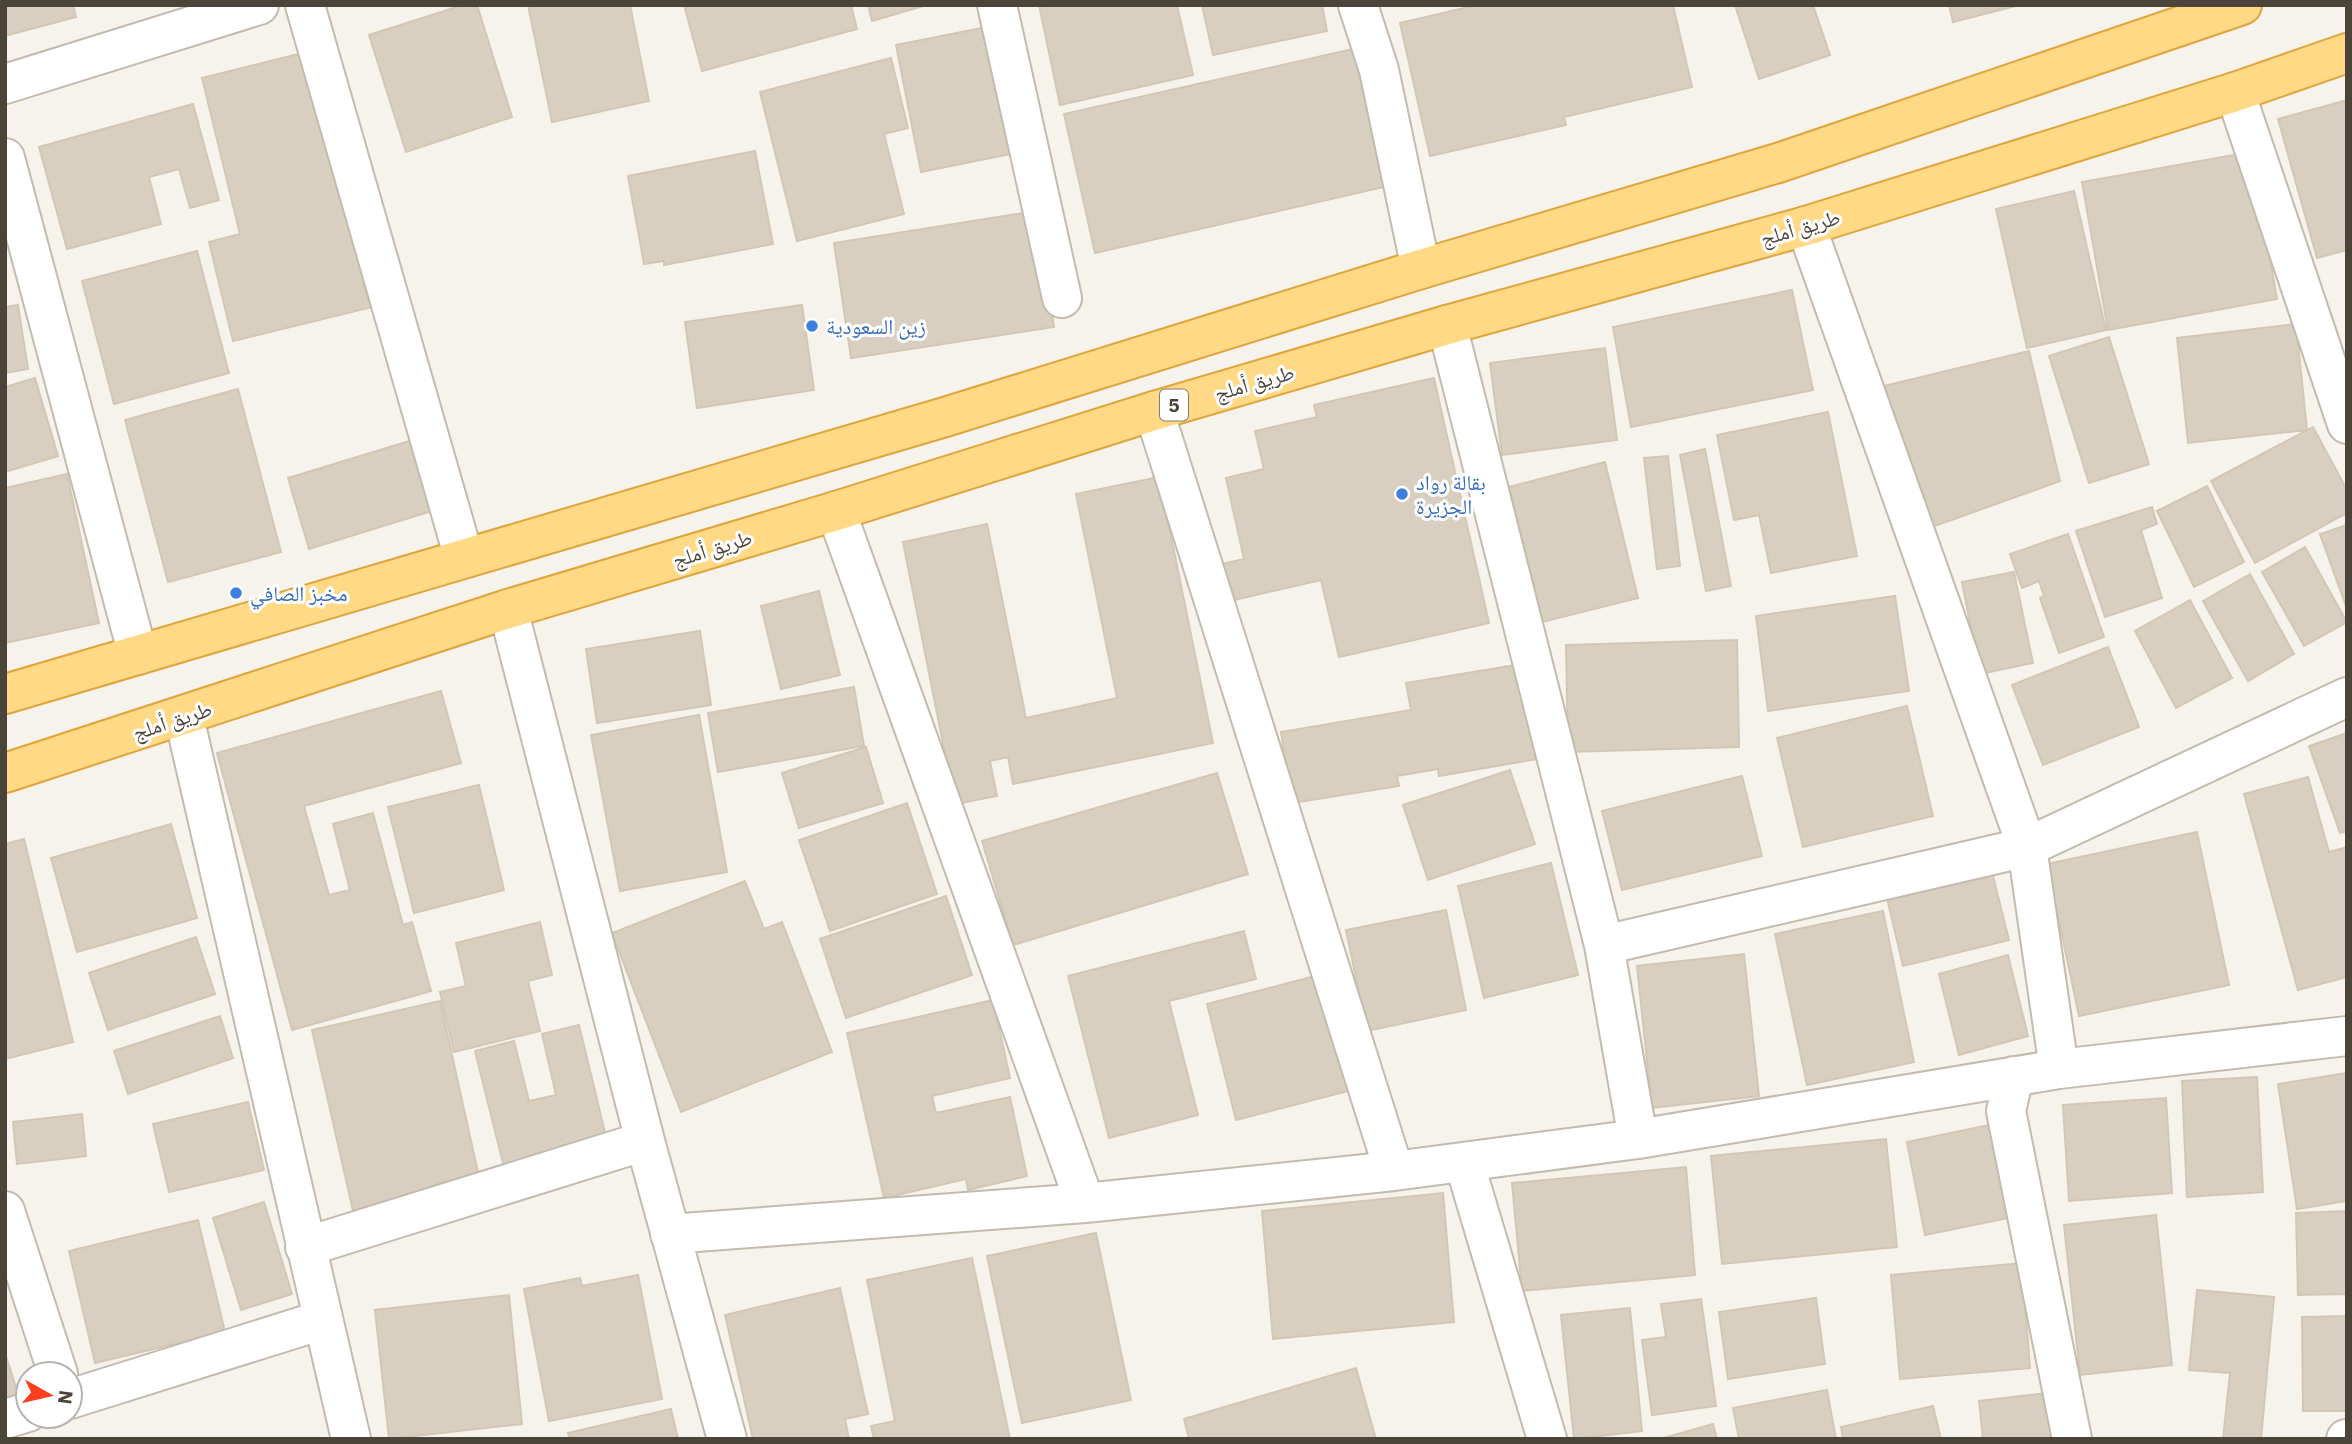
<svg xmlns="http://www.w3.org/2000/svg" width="2352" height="1444" viewBox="0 0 2352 1444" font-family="'IBM Plex Sans','Noto Naskh Arabic',sans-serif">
	<rect width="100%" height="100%" fill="#f6f3ec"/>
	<path fill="#d8cfc1" stroke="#d3c7b4" stroke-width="2" d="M 5,5 L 73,5 L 76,17 L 5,36 Z
		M 463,5 L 477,5 L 512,117 L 406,152 L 369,35 Z
		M 528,5 L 630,5 L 649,101 L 552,122 Z
		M 684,5 L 851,5 L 857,29 L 702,71 Z
		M 868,5 L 927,5 L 872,21 Z
		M 1039,5 L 1177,5 L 1193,75 L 1060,105 Z
		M 1202,5 L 1322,5 L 1327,31 L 1213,55 Z
		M 1477,5 L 1673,5 L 1692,87 L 1564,117 L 1566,125 L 1430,156 L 1400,23 Z
		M 1735,5 L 1813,5 L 1830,55 L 1759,79 Z
		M 1949,5 L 2016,5 L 2016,6 L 1953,22 Z
		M 992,26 L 1016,153 L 921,172 L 896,45 Z
		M 1353,49 L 1384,187 L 1095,253 L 1064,114 Z
		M 311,51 L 372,307 L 233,341 L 209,242 L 240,234 L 202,78 Z
		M 891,58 L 908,128 L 884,134 L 904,214 L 797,241 L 760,92 Z
		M 2347,100 L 2347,250 L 2317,258 L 2278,119 Z
		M 193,104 L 219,200 L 190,208 L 179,169 L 149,177 L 161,224 L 67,249 L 39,147 Z
		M 755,151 L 773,244 L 664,265 L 664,261 L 644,264 L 628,176 Z
		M 2251,152 L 2277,299 L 2108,330 L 2082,182 Z
		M 2074,191 L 2106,330 L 2027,348 L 1996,209 Z
		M 1036,211 L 1054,327 L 851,358 L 834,243 Z
		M 197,251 L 229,373 L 114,404 L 82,281 Z
		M 1792,290 L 1813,390 L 1631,427 L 1613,327 Z
		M 18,305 L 28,369 L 5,373 L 5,307 Z
		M 802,305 L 814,390 L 697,408 L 685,322 Z
		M 2296,324 L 2307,430 L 2188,443 L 2177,338 Z
		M 2109,337 L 2149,464 L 2089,483 L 2049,356 Z
		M 1605,348 L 1617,440 L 1502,455 L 1490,363 Z
		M 2029,351 L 2060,481 L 1932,527 L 1916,493 L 1884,386 Z
		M 35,378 L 58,456 L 5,472 L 5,387 Z
		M 1434,378 L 1489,623 L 1339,657 L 1321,580 L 1230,601 L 1222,564 L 1244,559 L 1226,478 L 1264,469 L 1255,431 L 1317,417 L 1314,405 Z
		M 238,389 L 281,552 L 168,582 L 125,420 Z
		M 1828,412 L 1857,556 L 1771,573 L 1759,515 L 1734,520 L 1717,435 Z
		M 2313,427 L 2347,490 L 2347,513 L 2255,563 L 2211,481 Z
		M 416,439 L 438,509 L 309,549 L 288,478 Z
		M 1705,449 L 1731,586 L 1706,591 L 1680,455 Z
		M 1668,456 L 1680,566 L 1657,569 L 1644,458 Z
		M 1605,462 L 1638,598 L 1542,622 L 1509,487 Z
		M 67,474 L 99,623 L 5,643 L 5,488 Z
		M 1159,477 L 1213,743 L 1013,784 L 1008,757 L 990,761 L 997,796 L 955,804 L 903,542 L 987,524 L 1026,718 L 1117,698 L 1076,494 Z
		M 2207,486 L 2244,562 L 2194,587 L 2157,511 Z
		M 2152,507 L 2157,524 L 2141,530 L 2162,598 L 2105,617 L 2076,531 Z
		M 2347,525 L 2347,609 L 2320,534 Z
		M 2068,534 L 2104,637 L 2059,653 L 2040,598 L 2044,596 L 2039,581 L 2022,588 L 2010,554 Z
		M 2305,547 L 2347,622 L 2304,646 L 2262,572 Z
		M 2014,572 L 2033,663 L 1980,674 L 1962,582 Z
		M 2250,574 L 2294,654 L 2248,681 L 2203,601 Z
		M 819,591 L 840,675 L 781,689 L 761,606 Z
		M 1895,596 L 1909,691 L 1768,711 L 1756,616 Z
		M 2190,600 L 2232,678 L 2176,708 L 2135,631 Z
		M 700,631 L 711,705 L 597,723 L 586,649 Z
		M 1737,640 L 1739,747 L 1568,752 L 1566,645 Z
		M 2108,647 L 2139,727 L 2043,765 L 2012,685 Z
		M 1522,664 L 1537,759 L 1439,776 L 1438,769 L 1397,776 L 1399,786 L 1292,803 L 1281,732 L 1411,710 L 1406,683 Z
		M 854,687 L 864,746 L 718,772 L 708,713 Z
		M 441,691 L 461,763 L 304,806 L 329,895 L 350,890 L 333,824 L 373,813 L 403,925 L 412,922 L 431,991 L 292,1030 L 217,753 Z
		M 1907,706 L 1933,816 L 1803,847 L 1777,738 Z
		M 699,715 L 727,872 L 620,891 L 591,735 Z
		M 2347,733 L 2347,831 L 2340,833 L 2309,746 Z
		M 866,747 L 883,803 L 799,828 L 782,773 Z
		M 1510,770 L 1535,844 L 1428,880 L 1403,805 Z
		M 1217,773 L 1248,874 L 1013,945 L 982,841 Z
		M 1742,776 L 1762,856 L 1622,890 L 1602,811 Z
		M 2308,777 L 2329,852 L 2347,847 L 2347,977 L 2298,990 L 2244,794 Z
		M 479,785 L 504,890 L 414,913 L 388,807 Z
		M 907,803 L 937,894 L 830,931 L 799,840 Z
		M 171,824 L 197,918 L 77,952 L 51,858 Z
		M 2197,832 L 2229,985 L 2079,1016 L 2047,864 Z
		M 24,839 L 73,1042 L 5,1059 L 5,844 Z
		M 1551,863 L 1578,975 L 1484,998 L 1458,886 Z
		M 1991,868 L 2009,940 L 1903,966 L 1886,894 Z
		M 745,881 L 764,929 L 782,922 L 832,1052 L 681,1112 L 612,933 Z
		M 946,896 L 972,975 L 846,1018 L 820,939 Z
		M 1446,910 L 1466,1010 L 1367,1031 L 1346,930 Z
		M 1883,911 L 1914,1062 L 1807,1085 L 1775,934 Z
		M 540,922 L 552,975 L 528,981 L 540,1031 L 454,1052 L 440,992 L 466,986 L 456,943 Z
		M 1244,931 L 1256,979 L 1169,1001 L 1198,1115 L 1109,1138 L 1068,976 Z
		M 196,937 L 215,994 L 108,1030 L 89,973 Z
		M 1744,954 L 1759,1096 L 1652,1108 L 1637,966 Z
		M 2008,955 L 2028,1036 L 1959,1055 L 1939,974 Z
		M 1319,975 L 1348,1091 L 1236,1120 L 1207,1004 Z
		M 993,1000 L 1010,1078 L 932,1096 L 936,1113 L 1010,1097 L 1027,1176 L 968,1190 L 966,1179 L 884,1198 L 847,1033 Z
		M 440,1001 L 481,1186 L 354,1215 L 312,1030 Z
		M 220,1016 L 233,1058 L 128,1094 L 114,1051 Z
		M 579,1025 L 608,1145 L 505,1171 L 475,1051 L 514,1041 L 529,1101 L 556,1095 L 542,1034 Z
		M 2347,1073 L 2347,1201 L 2297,1209 L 2278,1084 Z
		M 2257,1077 L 2263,1192 L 2187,1197 L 2182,1081 Z
		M 2166,1098 L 2172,1193 L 2069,1201 L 2063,1105 Z
		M 248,1102 L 264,1170 L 169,1192 L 153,1124 Z
		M 82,1114 L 86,1156 L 17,1164 L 13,1122 Z
		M 1999,1123 L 2018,1216 L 1925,1235 L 1907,1142 Z
		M 1886,1139 L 1897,1247 L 1722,1264 L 1711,1156 Z
		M 1686,1167 L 1695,1275 L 1522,1291 L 1512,1183 Z
		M 1443,1193 L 1454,1322 L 1273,1339 L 1262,1211 Z
		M 264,1202 L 292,1294 L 241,1310 L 213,1218 Z
		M 2347,1211 L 2347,1294 L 2298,1295 L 2296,1213 Z
		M 2156,1215 L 2172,1365 L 2080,1375 L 2064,1225 Z
		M 198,1220 L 225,1332 L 95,1363 L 69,1251 Z
		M 1096,1233 L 1131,1400 L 1022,1423 L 987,1256 Z
		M 972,1258 L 1010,1439 L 874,1439 L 871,1426 L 895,1421 L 867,1280 Z
		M 2022,1263 L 2030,1368 L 1900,1379 L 1891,1275 Z
		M 638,1275 L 662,1399 L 549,1421 L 524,1289 L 580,1278 L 582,1286 Z
		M 840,1288 L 868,1414 L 845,1419 L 849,1439 L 753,1439 L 725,1315 Z
		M 2197,1290 L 2274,1297 L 2261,1439 L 2223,1439 L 2230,1373 L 2189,1370 Z
		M 509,1295 L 522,1424 L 389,1439 L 375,1310 Z
		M 1816,1298 L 1825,1364 L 1728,1379 L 1719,1312 Z
		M 1701,1299 L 1716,1406 L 1652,1415 L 1642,1340 L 1666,1337 L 1661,1304 Z
		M 1630,1308 L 1642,1431 L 1574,1439 L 1561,1315 Z
		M 2347,1316 L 2347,1411 L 2303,1411 L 2302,1317 Z
		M 5,1353 L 21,1403 L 5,1409 Z
		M 1356,1368 L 1376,1439 L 1189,1439 L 1184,1419 Z
		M 1827,1390 L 1836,1439 L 1739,1439 L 1733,1408 Z
		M 2048,1393 L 2053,1439 L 1983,1439 L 1979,1401 Z
		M 1933,1406 L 1941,1439 L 1843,1439 L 1841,1427 Z
		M 671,1409 L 678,1439 L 570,1439 L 568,1433 Z
		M 1713,1424 L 1717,1439 L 1660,1439 Z"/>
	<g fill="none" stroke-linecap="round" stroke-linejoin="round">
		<defs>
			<path id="minor" d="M 305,5 L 464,558
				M 997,5 L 1062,298
				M 1358,5 L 1379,70 L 1421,269
				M 5,84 L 259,5
				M 2235,92 L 2347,424
				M 5,158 L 138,655
				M 1806,226 L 2027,847 L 2059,1069
				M 1447,325 L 1604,945 L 1638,1139
				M 1154,411 L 1394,1171
				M 836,511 L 1085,1203
				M 508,609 L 645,1141 L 727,1439
				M 184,717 L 351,1439
				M 1604,945 L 2027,847 L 2347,697
				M 2014,1076 L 2006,1111 L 2072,1439
				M 1464,1162 L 1547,1439
				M 5,1211 L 58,1374
				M 670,1234 L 1085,1203 L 1394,1171 L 1638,1139 L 2059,1069 L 2347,1036
				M 305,1247 L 645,1141
				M 70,1399 L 322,1320
				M 5,1419 L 28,1412
				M 2346,1439 L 2347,1439"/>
			<path id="trunk" d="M 5,694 L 945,417 L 1421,269 L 1778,163 L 2242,5
				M 5,773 L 508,609 L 836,511 L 1154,411 L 1447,325 L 1806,226 L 2235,92 L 2347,53"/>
		</defs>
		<use href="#minor" stroke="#c2bbae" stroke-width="42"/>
		<use href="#trunk" stroke="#e0a43c" stroke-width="42"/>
		<use href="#minor" stroke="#fff" stroke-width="38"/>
		<use href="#trunk" stroke="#ffd985" stroke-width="38"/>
	</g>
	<g fill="#3f7fe0" stroke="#fff" stroke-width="2.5">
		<circle cx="812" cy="326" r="7"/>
		<circle cx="1402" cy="494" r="7"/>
		<circle cx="236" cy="593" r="7"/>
	</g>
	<g text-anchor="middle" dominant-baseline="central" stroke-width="6" stroke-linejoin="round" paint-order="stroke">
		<rect fill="#fff" stroke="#817c74" stroke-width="2" x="1160" y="389.5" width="28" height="31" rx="5"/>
		<g font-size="19" font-weight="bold" fill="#4b4439">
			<text x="1174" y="405">5</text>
		</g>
		<g font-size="21" fill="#4b4439" stroke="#fff">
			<text transform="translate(1800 227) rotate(-16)">طريق أملج</text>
			<text transform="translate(1254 382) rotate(-16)">طريق أملج</text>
			<text transform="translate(712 548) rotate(-17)">طريق أملج</text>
			<text transform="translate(172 720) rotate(-18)">طريق أملج</text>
		</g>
		<g font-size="21" fill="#366cbe" stroke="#fff" text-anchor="start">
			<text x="826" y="326">زين السعودية</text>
			<text x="1416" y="482">بقالة رواد<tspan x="1416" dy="24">الجزيرة</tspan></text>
			<text x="250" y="593">مخبز الصافي</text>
		</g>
	</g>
	<rect width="2352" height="1444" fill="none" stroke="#4b4439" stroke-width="14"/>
	<g transform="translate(49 1395) rotate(98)"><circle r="33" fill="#ffffff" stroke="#b7b4b0" stroke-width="2"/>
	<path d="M0-5L12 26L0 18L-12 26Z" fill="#fc3f1d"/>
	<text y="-10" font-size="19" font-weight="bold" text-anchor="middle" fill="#4b4439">N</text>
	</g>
</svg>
